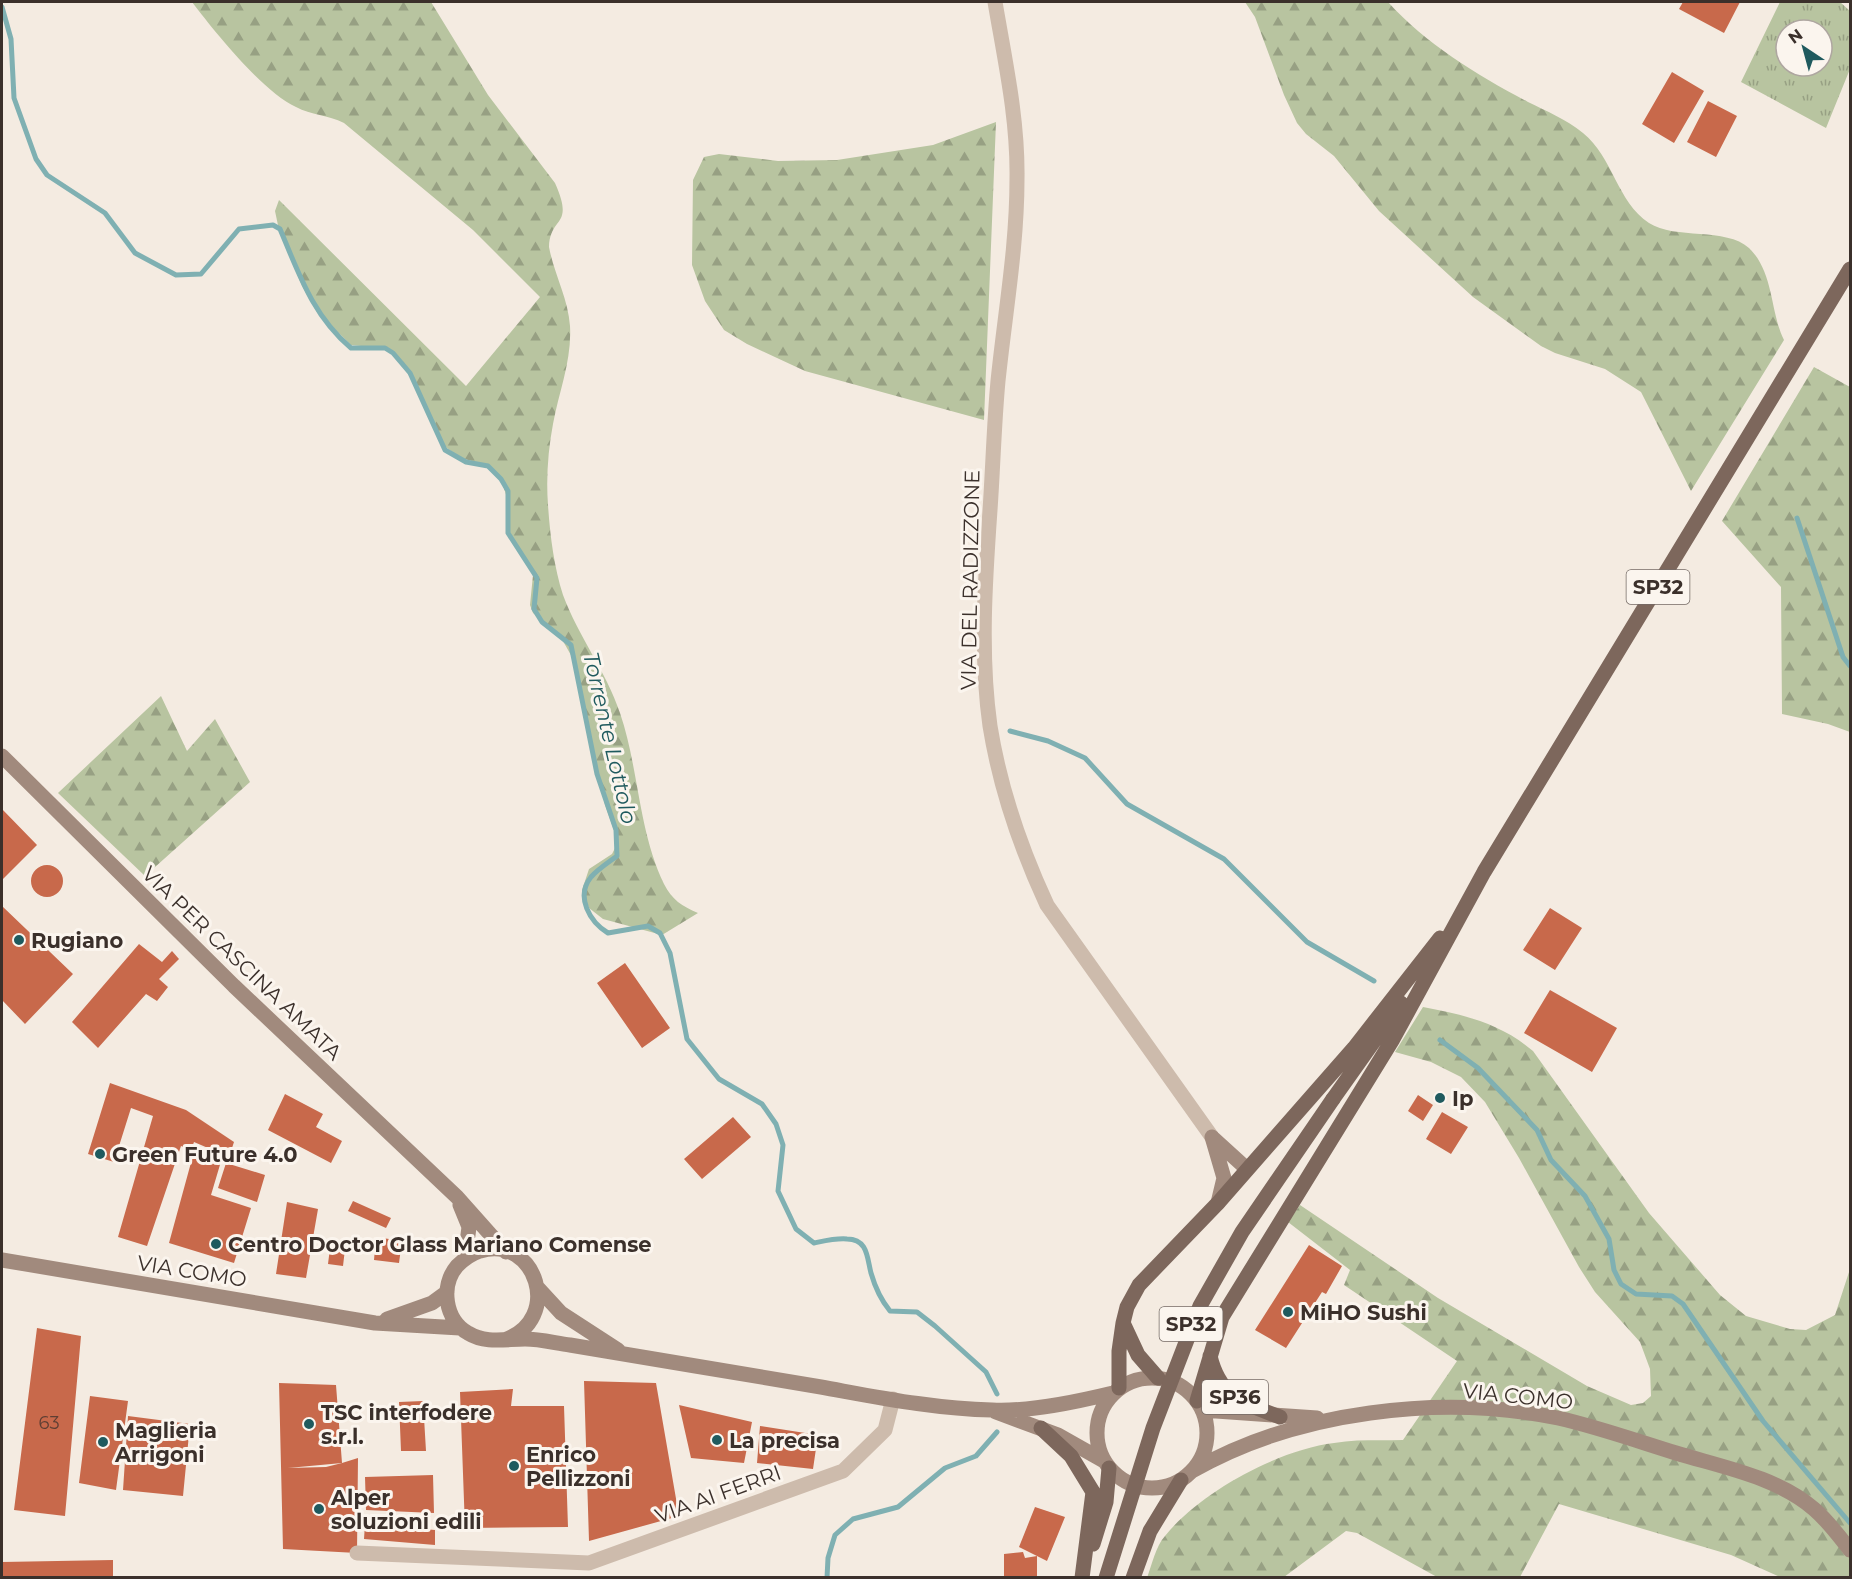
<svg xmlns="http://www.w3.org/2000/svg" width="1852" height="1579" viewBox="0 0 1852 1579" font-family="Montserrat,sans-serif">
	<defs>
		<pattern id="grass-tufts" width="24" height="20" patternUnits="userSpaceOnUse" patternTransform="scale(1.5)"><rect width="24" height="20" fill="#b8c4a0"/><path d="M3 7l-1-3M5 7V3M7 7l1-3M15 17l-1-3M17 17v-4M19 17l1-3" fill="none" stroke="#97a083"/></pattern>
		<pattern id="forest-firs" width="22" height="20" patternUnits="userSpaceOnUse" patternTransform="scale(1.5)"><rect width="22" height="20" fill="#b8c4a0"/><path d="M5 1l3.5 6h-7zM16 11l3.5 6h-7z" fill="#97a083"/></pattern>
	</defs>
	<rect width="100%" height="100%" fill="#f4ebe1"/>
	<path fill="url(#grass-tufts)" fill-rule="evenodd" d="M 1780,2 L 1840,2 L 1850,11 L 1850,69 L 1826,128 L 1741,82 ZM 1786,30 L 1822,30 L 1822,66 L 1786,66 Z"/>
	<path fill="url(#forest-firs)" d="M 192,2 L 431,2 L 488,95 L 555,183 C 575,228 550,215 549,247 C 554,274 568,298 570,326 C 572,360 559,391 553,424 C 548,450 546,479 548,505 C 550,535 554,567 563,595 C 578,636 606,671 620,713 C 639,769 638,830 664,884 C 672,900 682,906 698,913 L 662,935 L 603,919 L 589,908 L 582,890 L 589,869 L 612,854 L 617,844 L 616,836 L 605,805 L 572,657 L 559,634 L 533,613 L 530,605 L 533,575 L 531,568 L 509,536 L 506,526 L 508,501 L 501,479 L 482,464 L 461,458 L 444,446 L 408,373 L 394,353 L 381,348 L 351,345 L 317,312 L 302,286 L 279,230 L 275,211 L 279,200 L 466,386 L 540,297 L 473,230 L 344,123 C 328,115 311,115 296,107 C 262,91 215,32 192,2 Z
		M 1245,2 L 1388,2 C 1426,44 1477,75 1528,102 C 1546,111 1566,119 1583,133 C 1613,157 1617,202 1649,223 C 1675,240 1726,227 1749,248 C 1774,272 1770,312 1784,340 L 1691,491 L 1641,392 L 1605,369 L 1555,353 L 1541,346 L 1473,297 L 1379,211 L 1334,156 L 1306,134 L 1297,123 L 1284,95 L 1255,17 Z
		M 996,122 L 984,420 L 805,371 L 747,344 L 724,330 L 705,301 L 692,265 L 693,180 L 704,157 L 719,154 L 778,161 L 837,160 L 933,145 Z
		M 1814,367 L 1850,387 L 1850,732 L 1828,724 L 1782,714 L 1781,587 L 1722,521 Z
		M 161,696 L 187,751 L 215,719 L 250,782 L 145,876 L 58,793 Z
		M 1423,1007 C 1465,1015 1500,1023 1533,1051 L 1649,1213 L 1720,1295 L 1746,1316 L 1790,1329 L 1806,1330 L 1835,1315 L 1850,1269 L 1850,1577 L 1780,1577 L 1731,1555 L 1559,1504 L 1520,1577 L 1437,1577 L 1357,1533 L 1346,1531 L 1284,1577 L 1147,1578 C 1152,1564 1156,1546 1165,1536 C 1200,1492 1278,1450 1334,1443 C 1357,1439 1380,1441 1403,1440 L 1457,1361 L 1344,1285 L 1350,1270 L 1288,1222 L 1300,1205 L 1438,1298 L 1587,1386 L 1631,1405 L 1643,1403 L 1651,1396 L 1650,1369 L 1640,1342 L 1595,1292 L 1579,1267 L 1519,1158 L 1485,1102 L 1461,1077 L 1431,1062 L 1395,1052 Z"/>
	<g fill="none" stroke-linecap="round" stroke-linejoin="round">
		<path stroke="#7fb0b2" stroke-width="5" d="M 2,7 L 11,39 L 14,98 L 36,159 L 47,175 L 105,213 L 135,253 L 176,275 L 201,274 L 239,229 L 273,225 L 280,229 C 299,274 313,316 351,348 L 385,348 L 393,353 L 410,373 L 445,450 L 466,462 L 488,466 L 501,479 L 508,491 L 508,533 L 537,578 L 534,609 L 542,622 L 571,645 L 597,774 L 616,830 L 617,856 C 609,862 598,869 591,877 C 575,897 590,922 608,933 L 648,926 L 660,933 L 670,953 L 687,1039 L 719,1079 L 762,1104 L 776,1124 L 783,1145 L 778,1191 L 796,1229 L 814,1243 C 824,1241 836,1238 847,1239 C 868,1239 867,1258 871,1273 C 875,1287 881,1300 890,1311 L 917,1312 L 935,1326 L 986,1372 L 997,1394
			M 1797,518 L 1843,657 L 1850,666
			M 1010,731 L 1048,741 L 1085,758 L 1127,804 L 1224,859 L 1307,942 L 1374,981
			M 1440,1040 L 1478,1068 L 1537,1130 L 1551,1160 L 1585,1196 L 1609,1239 L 1614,1270 L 1621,1284 L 1636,1294 L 1672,1296 L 1683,1304 L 1763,1421 L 1850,1523
			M 827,1578 L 828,1558 L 835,1535 L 853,1519 L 898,1507 L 945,1468 L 976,1456 L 997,1432"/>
	</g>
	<path fill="#c8694b" d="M 1683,2 L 1740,2 L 1724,33 L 1679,9 Z
		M 1672,72 L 1704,91 L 1674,143 L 1642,124 Z
		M 1708,101 L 1737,116 L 1716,157 L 1687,142 Z
		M 2,809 L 37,845 L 2,880 Z
		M31 881a16 16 0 1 1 32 0a16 16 0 1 1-32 0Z
		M 2,906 L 73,974 L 25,1024 L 2,1000 Z
		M 1550,908 L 1582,928 L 1555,970 L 1523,950 Z
		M 139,944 L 162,962 L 172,951 L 179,959 L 159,979 L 168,987 L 157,1001 L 146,994 L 98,1048 L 72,1022 Z
		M 625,963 L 670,1028 L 642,1048 L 597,983 Z
		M 1550,990 L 1617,1028 L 1592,1072 L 1524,1033 Z
		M 110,1083 L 186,1110 L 234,1142 L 229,1157 L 194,1142 L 191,1150 L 181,1146 L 147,1246 L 118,1237 L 153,1116 L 131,1108 L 114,1162 L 88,1154 Z
		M 285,1094 L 323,1114 L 316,1127 L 342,1141 L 331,1163 L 268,1130 Z
		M 1418,1095 L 1433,1105 L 1423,1121 L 1408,1111 Z
		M 1442,1112 L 1468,1127 L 1451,1154 L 1426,1139 Z
		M 733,1117 L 751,1137 L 702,1179 L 684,1159 Z
		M 195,1148 L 222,1158 L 211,1195 L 251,1208 L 234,1263 L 169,1243 Z
		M 226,1163 L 265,1175 L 257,1202 L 218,1188 Z
		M 353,1201 L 391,1218 L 386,1228 L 348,1211 Z
		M 287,1202 L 318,1209 L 306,1278 L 276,1274 Z
		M 376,1237 L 402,1241 L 399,1263 L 374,1260 Z
		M 1309,1245 L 1342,1266 L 1326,1294 L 1322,1292 L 1286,1348 L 1255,1330 Z
		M 330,1248 L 345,1249 L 343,1266 L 328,1264 Z
		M 37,1328 L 81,1336 L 65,1516 L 14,1510 Z
		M 584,1381 L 656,1383 L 679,1516 L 589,1541 Z
		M 279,1383 L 336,1385 L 342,1463 L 288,1468 L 326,1467 L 342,1463 L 358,1458 L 357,1553 L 283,1549 Z
		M 513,1389 L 511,1406 L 564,1406 L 568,1527 L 465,1528 L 460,1392 Z
		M 90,1396 L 128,1401 L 116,1490 L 79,1483 Z
		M 423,1401 L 426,1451 L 401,1451 L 399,1402 Z
		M 679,1405 L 752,1422 L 744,1463 L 691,1458 Z
		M 128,1416 L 190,1424 L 183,1496 L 123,1490 Z
		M 760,1426 L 818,1435 L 813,1469 L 757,1463 Z
		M 433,1475 L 434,1513 L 366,1510 L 365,1477 Z
		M 1035,1507 L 1065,1517 L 1047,1561 L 1037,1556 L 1037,1578 L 1004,1578 L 1004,1554 L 1023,1552 L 1025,1558 L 1037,1556 L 1019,1547 Z
		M 365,1524 L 435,1530 L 435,1545 L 364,1539 Z
		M 113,1560 L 113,1578 L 2,1578 L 2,1562 Z"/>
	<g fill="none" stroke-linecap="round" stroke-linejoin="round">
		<path stroke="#cdbbac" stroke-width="15" d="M 995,2 C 1005,61 1018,119 1017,179 C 1017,247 1005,313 998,381 C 994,424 993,467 990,510 C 985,581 980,655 990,726 C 1000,788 1021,849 1047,905 L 1212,1137
			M 357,1553 L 589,1563 L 843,1471 L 885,1430 L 893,1399"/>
		<path stroke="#a18a7d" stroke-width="15" d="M 2,756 L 234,986 L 457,1197 L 506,1252
			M 1212,1137 L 1224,1178 L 1218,1203
			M 1214,1139 L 1247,1169
			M 460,1205 L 469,1227 L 465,1259
			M 2,1260 L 375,1323 L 460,1328
			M 538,1288 L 561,1313 L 618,1350
			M 387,1319 L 432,1303 L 447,1292
			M 504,1340 C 564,1320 536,1234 480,1251 C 471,1254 463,1260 457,1266 C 440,1286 445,1320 468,1333 C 486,1344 505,1339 525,1339 C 540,1339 555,1343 570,1345 C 654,1359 737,1373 821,1387 C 877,1397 935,1409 992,1410 C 1030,1412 1076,1402 1113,1393
			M1097 1433a55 55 0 1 1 110 0a55 55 0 1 1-110 0Z
			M 1202,1410 L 1317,1418
			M 996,1412 L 1058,1435 L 1104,1461
			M 1192,1471 C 1297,1411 1440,1394 1558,1418 C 1598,1427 1637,1441 1676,1453 C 1722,1467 1777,1477 1814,1509 C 1828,1521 1839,1536 1850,1550"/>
		<path stroke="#7d675c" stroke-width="15" d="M 1333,1099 L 1401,1003
			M 1124,1325 L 1138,1355 L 1158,1378
			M 1210,1356 C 1220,1398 1244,1403 1280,1417
			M 1119,1388 L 1119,1351 L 1123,1323 L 1127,1307 L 1139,1285 L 1218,1203 L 1354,1048 L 1440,938
			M 1197,1401 L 1222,1317 L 1393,1039 L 1484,872 L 1850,269
			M 1041,1428 L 1071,1456 L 1093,1492 L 1082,1578
			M 1093,1544 L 1106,1502 L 1109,1468
			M 1133,1578 L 1150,1531 L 1181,1480"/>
		<path stroke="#7d675c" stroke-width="15" d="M 1106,1578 L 1153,1428 L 1200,1306 L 1242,1232 L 1333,1099"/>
	</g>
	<g fill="#1f5a5e" stroke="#fbf5ee" stroke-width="2">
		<circle cx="19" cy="940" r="6"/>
		<circle cx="1440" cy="1098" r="6"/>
		<circle cx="100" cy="1154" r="6"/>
		<circle cx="216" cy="1244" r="6"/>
		<circle cx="1288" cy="1312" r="6"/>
		<circle cx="309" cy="1424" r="6"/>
		<circle cx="717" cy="1440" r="6"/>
		<circle cx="103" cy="1442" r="6"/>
		<circle cx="514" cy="1466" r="6"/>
		<circle cx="319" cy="1509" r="6"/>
	</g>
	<g text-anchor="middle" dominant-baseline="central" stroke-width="6" stroke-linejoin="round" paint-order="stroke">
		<g font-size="18" fill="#5e3e33">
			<text x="49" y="1423">63</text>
		</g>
		<g fill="#fbf5ee" stroke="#756b66" stroke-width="1.5">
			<rect x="1626.5" y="570" width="63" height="34" rx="4.5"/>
			<rect x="1159.5" y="1307" width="63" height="34" rx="4.5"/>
			<rect x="1202" y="1380" width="66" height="34" rx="4.5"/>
		</g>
		<g font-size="20" font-weight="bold" fill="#3b302b">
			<text x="1658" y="587">SP32</text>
			<text x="1191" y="1324">SP32</text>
			<text x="1235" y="1397">SP36</text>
		</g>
		<g font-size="21" fill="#3b302b" stroke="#fbf5ee">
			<text transform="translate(970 580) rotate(-89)">VIA DEL RADIZZONE</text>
			<text transform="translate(242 963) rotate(44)">VIA PER CASCINA AMATA</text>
			<text transform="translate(192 1271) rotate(9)">VIA COMO</text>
			<text transform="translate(1518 1396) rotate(6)">VIA COMO</text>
			<text transform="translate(718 1494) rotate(-20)">VIA AI FERRI</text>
		</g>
		<g font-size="21" font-weight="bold" fill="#3b302b" stroke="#fbf5ee" text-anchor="start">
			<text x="31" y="940">Rugiano</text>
			<text x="1452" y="1098">Ip</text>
			<text x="112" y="1154">Green Future 4.0</text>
			<text x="228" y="1244">Centro Doctor Glass Mariano Comense</text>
			<text x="1300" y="1312">MiHO Sushi</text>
			<text x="321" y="1412">TSC interfodere<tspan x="321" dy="24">s.r.l.</tspan></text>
			<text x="115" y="1430">Maglieria<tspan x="115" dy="24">Arrigoni</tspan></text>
			<text x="729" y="1440">La precisa</text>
			<text x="526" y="1454">Enrico<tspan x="526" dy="24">Pellizzoni</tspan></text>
			<text x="331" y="1497">Alper<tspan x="331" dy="24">soluzioni edili</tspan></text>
		</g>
		<g font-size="22" font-style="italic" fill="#1f5a5e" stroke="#fbf5ee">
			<text transform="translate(610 738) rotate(77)">Torrente Lottolo</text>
		</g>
	</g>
	<rect width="1852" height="1579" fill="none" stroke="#3b302b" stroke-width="6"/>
	<g transform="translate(1804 48) rotate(324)"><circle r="28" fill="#fbf5ee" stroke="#aea6a0" stroke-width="1.5"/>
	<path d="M0-4.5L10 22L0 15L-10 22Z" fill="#1f5a5e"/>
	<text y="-9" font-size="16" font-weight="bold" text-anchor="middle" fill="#3b302b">N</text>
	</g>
</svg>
